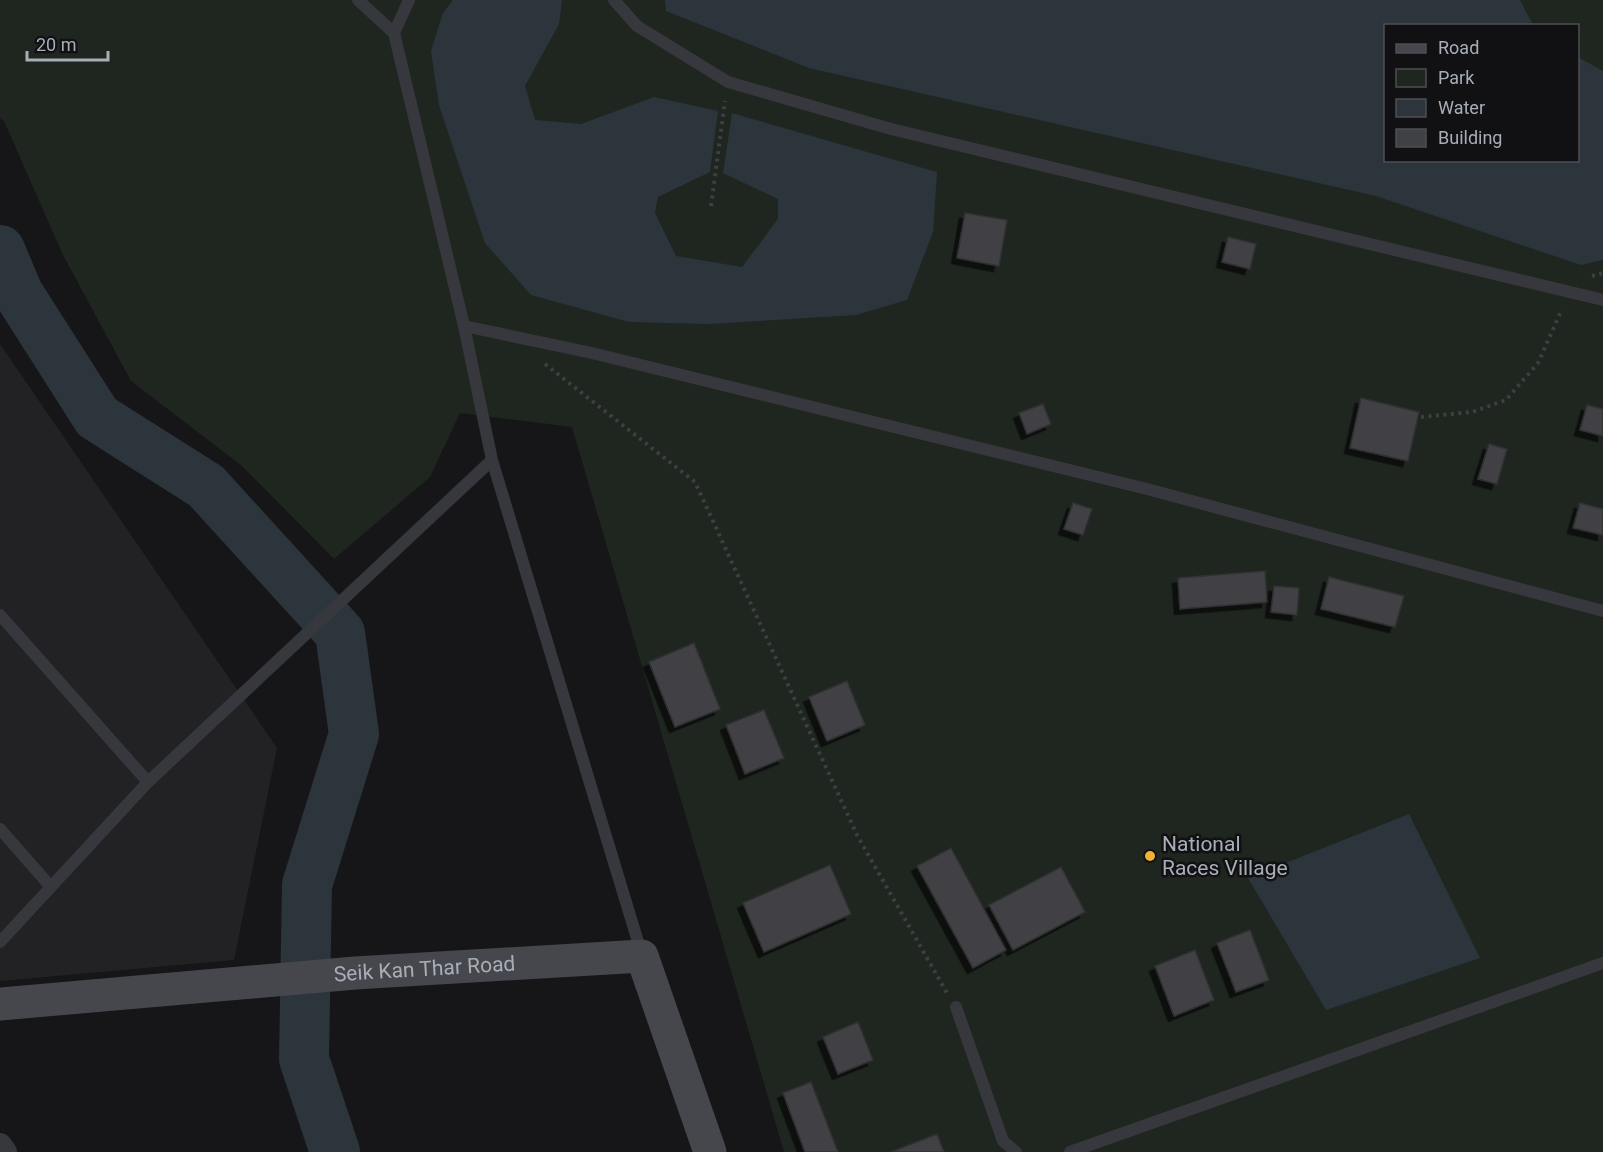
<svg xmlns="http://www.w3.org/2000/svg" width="1603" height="1152" viewBox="0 0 1603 1152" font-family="Roboto,sans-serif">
	<defs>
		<filter id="shadow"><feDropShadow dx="-5.5" dy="5.5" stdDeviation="0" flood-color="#0009"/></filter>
	</defs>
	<rect width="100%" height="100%" fill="#161618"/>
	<path fill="#222225" d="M 0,344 L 277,748 L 234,960 L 0,981 Z"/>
	<path fill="#1e261f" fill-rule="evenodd" d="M 0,0 L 1603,0 L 1603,1152 L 784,1152 L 572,427 L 460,413 L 430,477 L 334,559 L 242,466 L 131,381 L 63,255 L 4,121 L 0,118 ZM 1386,26 L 1578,26 L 1578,160 L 1386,160 Z"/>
	<path fill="#2c353c" d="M 453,0 L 562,0 L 559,24 L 525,86 L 535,120 L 581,124 L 654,97 L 718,111 L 710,172 L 658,197 L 655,213 L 676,256 L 742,267 L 778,219 L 778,199 L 723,173 L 732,113 L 937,172 L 933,232 L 907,300 L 856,315 L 709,324 L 629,322 L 531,295 L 485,243 L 439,105 L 431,51 L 443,13 Z
		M 665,0 L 1520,0 L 1533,25 L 1386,26 L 1386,160 L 1578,160 L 1578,57 L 1603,71 L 1603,260 L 1581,265 L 1376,196 L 809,68 L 666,11 Z
		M 1409,814 L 1480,958 L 1326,1010 L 1248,878 Z"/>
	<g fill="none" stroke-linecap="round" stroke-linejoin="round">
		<path stroke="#2c353c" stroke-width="50" d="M 0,250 L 18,293 L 97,417 L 206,486 L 340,633 L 354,734 L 307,885 L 304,1059 L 335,1152"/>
	</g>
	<path fill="#404145" stroke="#303034" stroke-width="1.5" filter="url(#shadow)" d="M 965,213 L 1007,220 L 999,266 L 957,258 Z
		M 1228,237 L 1256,244 L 1250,269 L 1222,262 Z
		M 1361,398 L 1419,412 L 1408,461 L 1350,448 Z
		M 1043,404 L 1051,424 L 1027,434 L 1019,413 Z
		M 1587,405 L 1603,409 L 1603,436 L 1580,430 Z
		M 1489,444 L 1507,449 L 1497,484 L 1478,479 Z
		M 1073,503 L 1092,509 L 1083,535 L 1064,529 Z
		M 1580,503 L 1603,509 L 1603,535 L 1573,528 Z
		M 1265,571 L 1267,602 L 1180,609 L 1178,578 Z
		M 1329,577 L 1404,596 L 1395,627 L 1321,609 Z
		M 1274,586 L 1299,588 L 1297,615 L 1271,612 Z
		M 694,643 L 720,709 L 675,727 L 649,662 Z
		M 847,681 L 865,725 L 827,741 L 809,697 Z
		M 764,710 L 784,758 L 745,774 L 726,725 Z
		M 951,848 L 1006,950 L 973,968 L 917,866 Z
		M 830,865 L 851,914 L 764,952 L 743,903 Z
		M 1061,867 L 1085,912 L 1013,950 L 989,905 Z
		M 1250,930 L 1269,980 L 1236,992 L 1217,943 Z
		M 1195,950 L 1214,1000 L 1174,1016 L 1155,966 Z
		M 858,1022 L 873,1060 L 838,1074 L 823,1037 Z
		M 811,1082 L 838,1152 L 805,1152 L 783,1093 Z
		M 937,1134 L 944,1152 L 891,1152 Z"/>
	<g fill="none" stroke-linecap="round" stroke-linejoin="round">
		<path stroke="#3d3f44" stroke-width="4" stroke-dasharray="3 4.5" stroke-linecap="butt" d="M 711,206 L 725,101
			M 1592,276 L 1603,273
			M 545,364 L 695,482 L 857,835 L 947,993
			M 1421,417 L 1472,412 L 1506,400 L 1538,363 L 1562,309"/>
		<path stroke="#37383d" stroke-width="12" d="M 358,0 L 394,33 L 464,326 L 592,353 L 1147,489 L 1603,611
			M 614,0 L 637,26 L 728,82 L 891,129 L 1603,300
			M 394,33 L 409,0
			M 464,326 L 492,460 L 642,955
			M 0,615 L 148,782
			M 0,829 L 51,887
			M 0,942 L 148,782 L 492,460
			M 956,1007 L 1003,1141 L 1016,1152
			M 1070,1152 L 1603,963"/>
		<path stroke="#37383d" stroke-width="24" d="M 0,1145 L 5,1152"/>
		<path stroke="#45474d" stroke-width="33" id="s1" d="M 0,1004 L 355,973 L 642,956 L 710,1152"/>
	</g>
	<circle fill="#f2b134" stroke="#111113" stroke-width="2" cx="1150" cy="856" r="6"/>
	<g text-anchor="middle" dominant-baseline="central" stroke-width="5" stroke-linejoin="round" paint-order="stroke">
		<g font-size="21" fill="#a8adb8" stroke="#111113" text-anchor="start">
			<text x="1162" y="844">National<tspan x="1162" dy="24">Races Village</tspan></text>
		</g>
		<g font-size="21" fill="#a8adb8" stroke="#111113">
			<text stroke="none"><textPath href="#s1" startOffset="426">Seik Kan Thar Road</textPath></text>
		</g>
	</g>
	<rect x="1384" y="24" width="195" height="138" fill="#111113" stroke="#4d4f55" stroke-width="1.5"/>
	<rect x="1396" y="44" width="30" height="9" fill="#45474d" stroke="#4d4f55" stroke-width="1.5"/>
	<text x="1438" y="54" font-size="18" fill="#a8adb8">Road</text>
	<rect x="1396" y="69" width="30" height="18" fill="#1e261f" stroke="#4d4f55" stroke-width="1.5"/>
	<text x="1438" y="84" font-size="18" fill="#a8adb8">Park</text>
	<rect x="1396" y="99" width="30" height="18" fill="#2c353c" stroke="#4d4f55" stroke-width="1.5"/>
	<text x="1438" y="114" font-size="18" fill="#a8adb8">Water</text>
	<rect x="1396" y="129" width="30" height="18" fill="#404145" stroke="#4d4f55" stroke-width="1.5"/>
	<text x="1438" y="144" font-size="18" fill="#a8adb8">Building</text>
	<path d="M27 51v9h81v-9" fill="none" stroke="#a8adb8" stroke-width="3"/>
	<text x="36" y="51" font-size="18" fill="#a8adb8" stroke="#111113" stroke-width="4.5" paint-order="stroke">20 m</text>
</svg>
